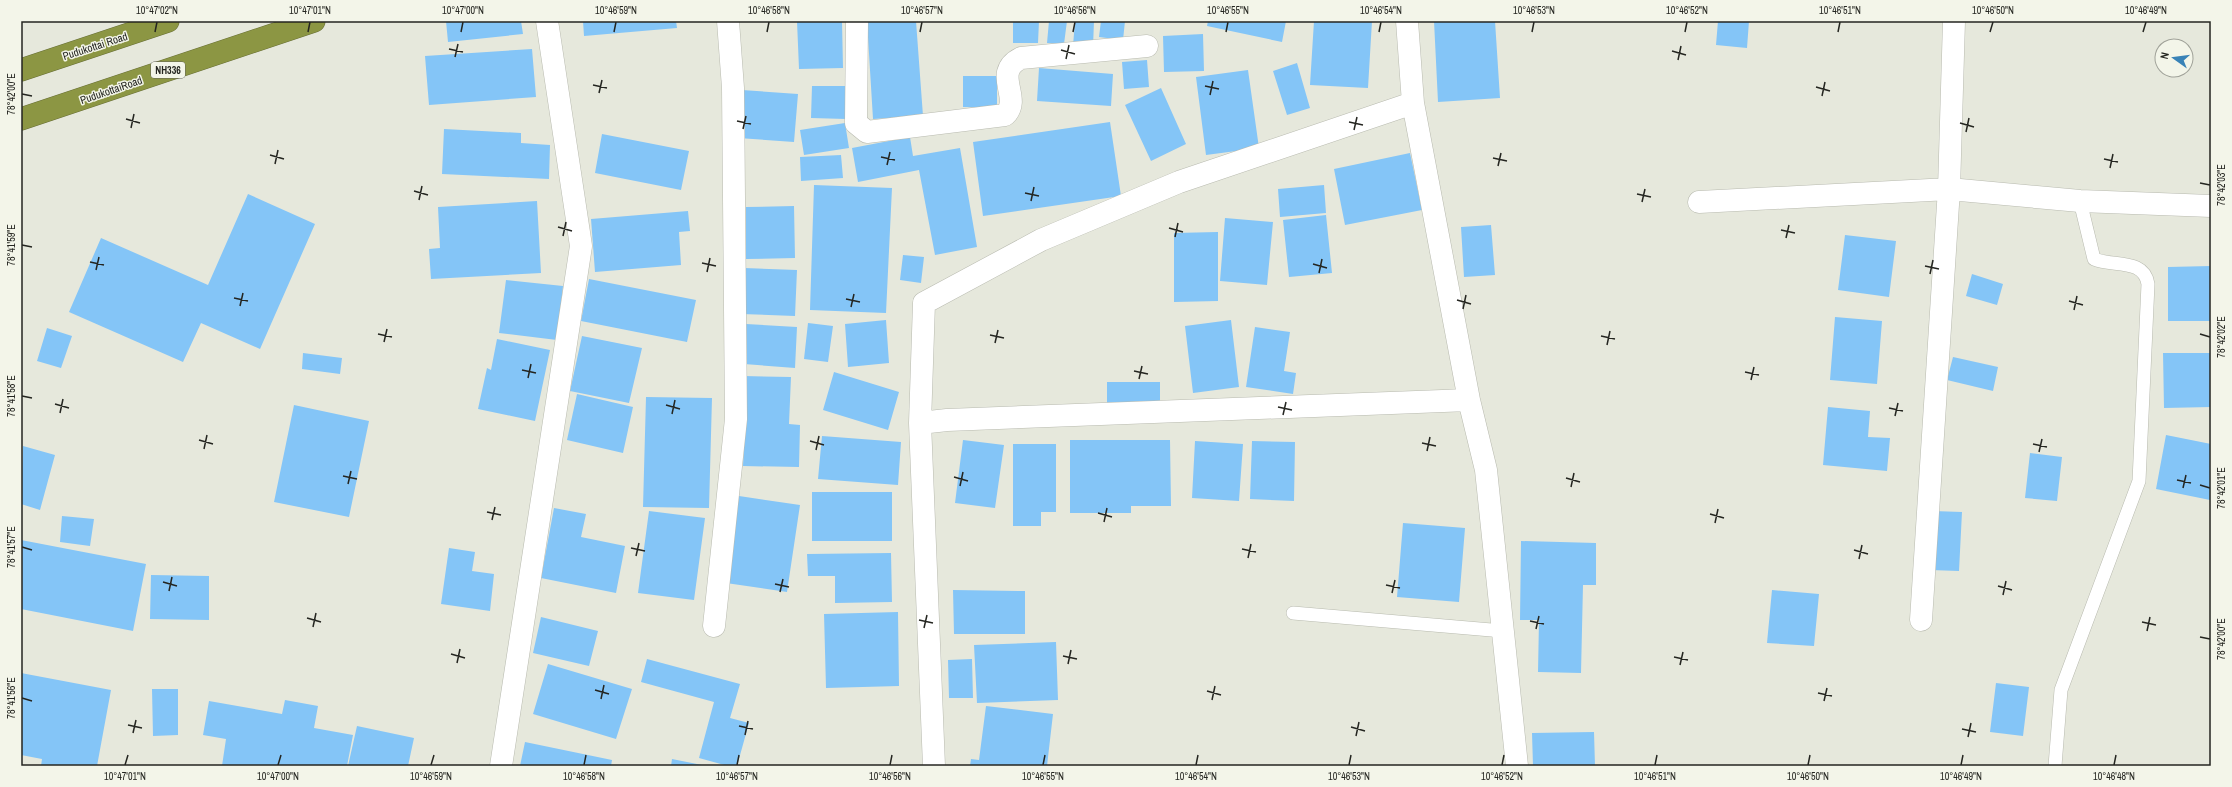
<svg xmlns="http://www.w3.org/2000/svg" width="2232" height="787" viewBox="0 0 2232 787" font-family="'Archivo Narrow',sans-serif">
	<rect width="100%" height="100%" fill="#e6e8dc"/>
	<path fill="#84c5f7" d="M 446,21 L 521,21 L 523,34 L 448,42 Z
		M 583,21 L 676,21 L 677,28 L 584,36 Z
		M 797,21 L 842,21 L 843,68 L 799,69 Z
		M 867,21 L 916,21 L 923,116 L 873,119 Z
		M 1013,21 L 1039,21 L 1038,43 L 1013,43 Z
		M 1049,21 L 1067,21 L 1064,44 L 1047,43 Z
		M 1075,21 L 1094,21 L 1093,47 L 1073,46 Z
		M 1101,21 L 1125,21 L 1123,40 L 1099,37 Z
		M 1208,21 L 1286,21 L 1282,42 L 1207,26 Z
		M 1314,21 L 1372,21 L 1368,88 L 1310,85 Z
		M 1434,21 L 1495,21 L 1500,98 L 1438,102 Z
		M 1718,21 L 1749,21 L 1747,48 L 1716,45 Z
		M 1203,34 L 1204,71 L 1164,72 L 1163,36 Z
		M 532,49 L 536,97 L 429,105 L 425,56 Z
		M 1147,60 L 1149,87 L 1124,89 L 1122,62 Z
		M 1297,63 L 1310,108 L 1287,115 L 1273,71 Z
		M 1039,68 L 1113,74 L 1111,106 L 1037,101 Z
		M 1248,70 L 1259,148 L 1206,155 L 1196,77 Z
		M 963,76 L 997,76 L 997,108 L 963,107 Z
		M 812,86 L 846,86 L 846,119 L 811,118 Z
		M 1161,88 L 1186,144 L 1151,161 L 1125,105 Z
		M 742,90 L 798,94 L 794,142 L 738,138 Z
		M 1110,122 L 1121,196 L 983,216 L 973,142 Z
		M 845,123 L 849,148 L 804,155 L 800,130 Z
		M 444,129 L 521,133 L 521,143 L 550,145 L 549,179 L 442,174 Z
		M 602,134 L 689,151 L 681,190 L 595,173 Z
		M 910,137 L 913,156 L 960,148 L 977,247 L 935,255 L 919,170 L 858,182 L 852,148 Z
		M 1410,153 L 1422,210 L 1345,225 L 1334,169 Z
		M 841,155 L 843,178 L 801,181 L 800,157 Z
		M 814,185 L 892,188 L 886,313 L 810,310 Z
		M 1324,185 L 1326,213 L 1280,217 L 1278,189 Z
		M 248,194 L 315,224 L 260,349 L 201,323 L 183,362 L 69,312 L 101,238 L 208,285 Z
		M 537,201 L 541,273 L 431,279 L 429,249 L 440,248 L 438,207 Z
		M 794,206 L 795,258 L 746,259 L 746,207 Z
		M 688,211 L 690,231 L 679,232 L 681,265 L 595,272 L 591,219 Z
		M 1326,215 L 1332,273 L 1289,277 L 1283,220 Z
		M 1225,218 L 1273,222 L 1267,285 L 1220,281 Z
		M 1491,225 L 1495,275 L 1464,277 L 1461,227 Z
		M 1218,232 L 1218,301 L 1174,302 L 1174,233 Z
		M 1845,235 L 1896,241 L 1889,297 L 1838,290 Z
		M 903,255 L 924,257 L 921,283 L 900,280 Z
		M 2211,266 L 2211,321 L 2168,321 L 2168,267 Z
		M 744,268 L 797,270 L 795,316 L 741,314 Z
		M 1972,274 L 2003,284 L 1997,305 L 1966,296 Z
		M 589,279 L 696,300 L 687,342 L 581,321 Z
		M 506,280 L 563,286 L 557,340 L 499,333 Z
		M 1835,317 L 1882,321 L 1877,384 L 1830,380 Z
		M 886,320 L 889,363 L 848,367 L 845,324 Z
		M 1231,320 L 1239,387 L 1193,393 L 1185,326 Z
		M 808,323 L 833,326 L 828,362 L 804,359 Z
		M 746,324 L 797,327 L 795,368 L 744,364 Z
		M 1255,327 L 1290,332 L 1284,371 L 1296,373 L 1293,394 L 1246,387 Z
		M 47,328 L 72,336 L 61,368 L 37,361 Z
		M 582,336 L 642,348 L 629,403 L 570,391 Z
		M 497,339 L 550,350 L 535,421 L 478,409 L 487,368 L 491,370 Z
		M 303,353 L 342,358 L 340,374 L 302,369 Z
		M 2163,353 L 2211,353 L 2211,407 L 2164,408 Z
		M 1953,357 L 1998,367 L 1993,391 L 1947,380 Z
		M 834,372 L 899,392 L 888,430 L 823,410 Z
		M 743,376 L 791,377 L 789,424 L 800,425 L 799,467 L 743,466 L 746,404 Z
		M 1107,382 L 1160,382 L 1160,408 L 1107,408 Z
		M 577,394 L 633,407 L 623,453 L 567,440 Z
		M 646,397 L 712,398 L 709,508 L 643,507 Z
		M 294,405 L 369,421 L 349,517 L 274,502 Z
		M 1828,407 L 1870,411 L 1868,437 L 1890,438 L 1887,471 L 1823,465 Z
		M 2166,435 L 2211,444 L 2210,500 L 2156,489 Z
		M 822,436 L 901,442 L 898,485 L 818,479 Z
		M 963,440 L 1004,445 L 995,508 L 955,503 Z
		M 1070,440 L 1170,440 L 1171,506 L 1131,506 L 1131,513 L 1070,513 Z
		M 1195,441 L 1243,444 L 1239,501 L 1192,498 Z
		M 1252,441 L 1295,442 L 1294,501 L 1250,499 Z
		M 1013,444 L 1056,444 L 1056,512 L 1041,512 L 1041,526 L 1013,526 Z
		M 23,446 L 55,455 L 40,510 L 21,504 Z
		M 2030,453 L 2062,457 L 2057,501 L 2025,498 Z
		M 812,492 L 892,492 L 892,541 L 812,541 Z
		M 739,496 L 800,505 L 787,592 L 726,583 Z
		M 554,508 L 586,514 L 581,537 L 625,546 L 616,593 L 541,578 Z
		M 649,511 L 705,518 L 694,600 L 638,593 Z
		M 1933,511 L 1962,512 L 1959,571 L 1930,570 Z
		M 62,516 L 94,519 L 90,546 L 60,542 Z
		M 1403,523 L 1465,528 L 1459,602 L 1397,597 Z
		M 21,540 L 146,564 L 133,631 L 21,609 Z
		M 1521,541 L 1596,543 L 1596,585 L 1583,585 L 1581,673 L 1538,672 L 1539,620 L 1520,620 Z
		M 449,548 L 475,552 L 472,571 L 494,574 L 490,611 L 441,604 Z
		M 891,553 L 892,602 L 835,603 L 835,576 L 808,576 L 807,554 Z
		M 151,575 L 209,576 L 209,620 L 150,619 Z
		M 953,590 L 1025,591 L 1025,634 L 954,634 Z
		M 1772,590 L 1819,594 L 1814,646 L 1767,643 Z
		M 898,612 L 899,686 L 826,688 L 824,614 Z
		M 541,617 L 598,631 L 589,666 L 533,653 Z
		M 1056,642 L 1058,700 L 977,703 L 974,645 Z
		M 647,659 L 740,684 L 730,718 L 749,723 L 737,766 L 728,766 L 699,758 L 714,702 L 641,682 Z
		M 972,659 L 973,698 L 949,698 L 948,660 Z
		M 548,664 L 632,689 L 616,739 L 533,714 Z
		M 21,673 L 111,690 L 97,766 L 41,766 L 42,759 L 21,755 Z
		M 1996,683 L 2029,687 L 2023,736 L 1990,732 Z
		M 152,689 L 178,689 L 178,735 L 153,736 Z
		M 285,700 L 318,706 L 314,728 L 353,735 L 347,766 L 222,766 L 226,739 L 203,735 L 209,701 L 282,714 Z
		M 986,706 L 1053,714 L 1047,766 L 970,766 L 971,759 L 979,760 Z
		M 357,726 L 414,738 L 408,766 L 348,766 Z
		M 1594,732 L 1595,766 L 1533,766 L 1532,733 Z
		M 525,742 L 612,760 L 611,766 L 520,766 Z
		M 672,759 L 702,765 L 701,766 L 671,766 Z"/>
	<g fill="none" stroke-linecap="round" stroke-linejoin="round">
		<defs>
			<path id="lane" d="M 1293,613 L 1503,631
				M 2055,766 L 2061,690 L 2139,481 L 2148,284 C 2144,258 2113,267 2094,259 L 2080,201"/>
			<path id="street" d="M 857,21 L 856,123 L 867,132 L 1005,115 C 1023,98 991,73 1021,58 L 1147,46
				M 1407,21 L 1413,103 L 1469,400 L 1486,470 L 1517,766
				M 1699,202 L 1949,189 L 2080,201 L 2211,206
				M 920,423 L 924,303 L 1041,240 L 1179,182 L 1413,103
				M 1921,620 L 1949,189 L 1954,21
				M 714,626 L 736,419 L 733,88 L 728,21
				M 501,766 L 581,246 L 547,21
				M 934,766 L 920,423 L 947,420 L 1469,400"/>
			<path id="highway" d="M 21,70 L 168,21
				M 21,119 L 314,21"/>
		</defs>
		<use href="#lane" stroke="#b8baaf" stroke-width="14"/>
		<use href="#street" stroke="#b8baaf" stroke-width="23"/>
		<use href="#highway" stroke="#686e37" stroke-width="23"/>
		<use href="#lane" stroke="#fff" stroke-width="13"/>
		<use href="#street" stroke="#fff" stroke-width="22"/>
		<use href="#highway" stroke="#8c9643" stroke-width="22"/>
	</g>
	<path fill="none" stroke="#242520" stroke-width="1.5" d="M 155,32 L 157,22M 308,32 L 310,22M 461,32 L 463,22M 614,32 L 616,22M 767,32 L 769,22M 920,32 L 922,22M 1073,32 L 1075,22M 1226,32 L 1228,22M 1379,32 L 1381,22M 1532,32 L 1534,22M 1685,32 L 1687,22M 1838,32 L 1840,22M 1990,32 L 1993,22M 2143,32 L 2146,22M 449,49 L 463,52M 1061,50 L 1075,54M 1672,51 L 1686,55M 455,57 L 458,44M 1066,59 L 1069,45M 1678,60 L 1681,46M 593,85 L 607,88M 1205,86 L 1219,89M 1816,87 L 1830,91M 599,93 L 602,80M 22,94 L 32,96M 1210,95 L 1213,81M 1822,96 L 1825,82M 126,119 L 140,123M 737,121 L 751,124M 1349,122 L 1363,125M 1960,123 L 1974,127M 131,128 L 134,114M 743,129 L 746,116M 1354,130 L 1357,117M 1966,132 L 1969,118M 270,155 L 284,159M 881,157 L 895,160M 1493,158 L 1507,161M 2104,159 L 2118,162M 275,164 L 278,150M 887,165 L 890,152M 1498,166 L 1501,153M 2110,168 L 2113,154M 2200,183 L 2210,185M 414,191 L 428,195M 1025,193 L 1039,196M 1637,194 L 1651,197M 419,200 L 422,186M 1031,201 L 1034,187M 1642,202 L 1645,189M 558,227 L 572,231M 1169,228 L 1183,232M 1781,230 L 1795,233M 563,236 L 566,222M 1175,237 L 1178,223M 1786,238 L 1789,225M 22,245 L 32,247M 90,262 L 104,265M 702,263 L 716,266M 1313,264 L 1327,268M 1925,266 L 1939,269M 96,270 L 99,257M 707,272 L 710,258M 1319,273 L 1322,259M 1930,274 L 1933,260M 234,298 L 248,301M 846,299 L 860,302M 1457,300 L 1471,304M 2069,301 L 2083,305M 240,306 L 243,293M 851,307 L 854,294M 1463,309 L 1466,295M 2074,310 L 2077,296M 378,334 L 392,337M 2200,334 L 2210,337M 990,335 L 1004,338M 1601,336 L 1615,339M 384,342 L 387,329M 995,343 L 998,330M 1607,345 L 1610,331M 522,370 L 536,373M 1134,371 L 1148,374M 1745,372 L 1759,375M 528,378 L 531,364M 1139,379 L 1142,366M 1751,380 L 1754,367M 22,396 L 32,398M 55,404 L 69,408M 666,405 L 680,409M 1278,407 L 1292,410M 1889,408 L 1903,411M 60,413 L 63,399M 672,414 L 675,400M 1283,415 L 1286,402M 1895,416 L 1898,403M 199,440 L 213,444M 810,441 L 824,445M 1422,443 L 1436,446M 2033,444 L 2047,447M 204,449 L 207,435M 816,450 L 819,436M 1427,451 L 1430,437M 2039,452 L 2042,439M 343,476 L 357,479M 954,477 L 968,481M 1566,478 L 1580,482M 2177,480 L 2191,483M 348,484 L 351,471M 2200,485 L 2210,488M 960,486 L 963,472M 1571,487 L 1574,473M 2183,488 L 2186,475M 487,512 L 501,515M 1098,513 L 1112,517M 1710,514 L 1724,518M 492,520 L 495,507M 1104,522 L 1107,508M 1715,523 L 1718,509M 22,547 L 32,550M 631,548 L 645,551M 1242,549 L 1256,552M 1854,550 L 1868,554M 636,556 L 639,543M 1248,558 L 1251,544M 1859,559 L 1862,545M 163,582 L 177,586M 775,584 L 789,587M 1386,585 L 1400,588M 1998,586 L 2012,590M 169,591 L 172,577M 780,592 L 783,579M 1392,593 L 1395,580M 2003,595 L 2006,581M 307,618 L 321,622M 919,620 L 933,623M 1530,621 L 1544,624M 2142,622 L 2156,625M 313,627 L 316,613M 924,628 L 927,615M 1536,629 L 1539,616M 2147,631 L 2150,617M 2200,637 L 2210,639M 451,654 L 465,658M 1063,656 L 1077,659M 1674,657 L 1688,660M 457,663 L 460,649M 1068,664 L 1071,650M 1680,665 L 1683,652M 595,690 L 609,694M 1207,691 L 1221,695M 1818,693 L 1832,696M 22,698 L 32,701M 601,699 L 604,685M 1212,700 L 1215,686M 1824,701 L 1827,688M 128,725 L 142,728M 739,726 L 753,729M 1351,727 L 1365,731M 1962,729 L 1976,732M 133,733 L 136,720M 745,735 L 748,721M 1356,736 L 1359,722M 1968,737 L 1971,723M 125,765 L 128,755M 278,765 L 281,755M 431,765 L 434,755M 584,765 L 586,755M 737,765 L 739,755M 890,765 L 892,755M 1043,765 L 1045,755M 1196,765 L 1198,755M 1349,765 L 1351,755M 1502,765 L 1504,755M 1655,765 L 1657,755M 1808,765 L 1810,755M 1961,765 L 1963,755M 2114,765 L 2116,755"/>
	<g text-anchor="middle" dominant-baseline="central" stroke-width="3" stroke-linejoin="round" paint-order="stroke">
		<rect fill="#f3f5e9" stroke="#62635c" stroke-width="1" x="151" y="62" width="34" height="16" rx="3"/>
		<g font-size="10" font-weight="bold" fill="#242520">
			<text x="168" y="70">NH336</text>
		</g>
		<g font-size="11" fill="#242520" stroke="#f3f5e9">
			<text transform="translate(95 46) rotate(-18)">Pudukottai Road</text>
			<text transform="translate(111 90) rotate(-19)">PudukottaiRoad</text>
		</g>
	</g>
	<rect width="2232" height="787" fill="none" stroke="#f3f5e9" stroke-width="44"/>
	<g transform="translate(2174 58) rotate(284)"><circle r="19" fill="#f3f5e9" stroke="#a0a299"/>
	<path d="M0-3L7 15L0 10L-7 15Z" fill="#3983b7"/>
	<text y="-6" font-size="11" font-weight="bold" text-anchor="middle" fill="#242520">N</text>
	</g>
	<rect x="22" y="22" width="2188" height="743" fill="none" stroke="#242520" stroke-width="1.5"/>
	<g font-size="10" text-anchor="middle" fill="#242520">
		<text x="157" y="14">10°47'02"N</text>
		<text x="310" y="14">10°47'01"N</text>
		<text x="463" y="14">10°47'00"N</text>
		<text x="616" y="14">10°46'59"N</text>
		<text x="769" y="14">10°46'58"N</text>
		<text x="922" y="14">10°46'57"N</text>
		<text x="1075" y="14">10°46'56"N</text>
		<text x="1228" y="14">10°46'55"N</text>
		<text x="1381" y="14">10°46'54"N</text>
		<text x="1534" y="14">10°46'53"N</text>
		<text x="1687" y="14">10°46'52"N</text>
		<text x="1840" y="14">10°46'51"N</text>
		<text x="1993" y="14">10°46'50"N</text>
		<text x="2146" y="14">10°46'49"N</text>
		<text transform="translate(11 94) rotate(-90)" y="4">78°42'00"E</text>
		<text transform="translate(2221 185) rotate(-90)" y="4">78°42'03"E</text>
		<text transform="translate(11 245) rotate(-90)" y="4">78°41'59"E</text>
		<text transform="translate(2221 337) rotate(-90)" y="4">78°42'02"E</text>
		<text transform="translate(11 396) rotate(-90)" y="4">78°41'58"E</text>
		<text transform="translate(2221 488) rotate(-90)" y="4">78°42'01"E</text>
		<text transform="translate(11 547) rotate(-90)" y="4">78°41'57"E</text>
		<text transform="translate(2221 639) rotate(-90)" y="4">78°42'00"E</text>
		<text transform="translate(11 698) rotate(-90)" y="4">78°41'56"E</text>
		<text x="125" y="780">10°47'01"N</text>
		<text x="278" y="780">10°47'00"N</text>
		<text x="431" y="780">10°46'59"N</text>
		<text x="584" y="780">10°46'58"N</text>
		<text x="737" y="780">10°46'57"N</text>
		<text x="890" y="780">10°46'56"N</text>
		<text x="1043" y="780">10°46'55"N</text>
		<text x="1196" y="780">10°46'54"N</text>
		<text x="1349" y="780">10°46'53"N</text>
		<text x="1502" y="780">10°46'52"N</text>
		<text x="1655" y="780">10°46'51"N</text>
		<text x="1808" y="780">10°46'50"N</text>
		<text x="1961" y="780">10°46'49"N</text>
		<text x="2114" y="780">10°46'48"N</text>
	</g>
</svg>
